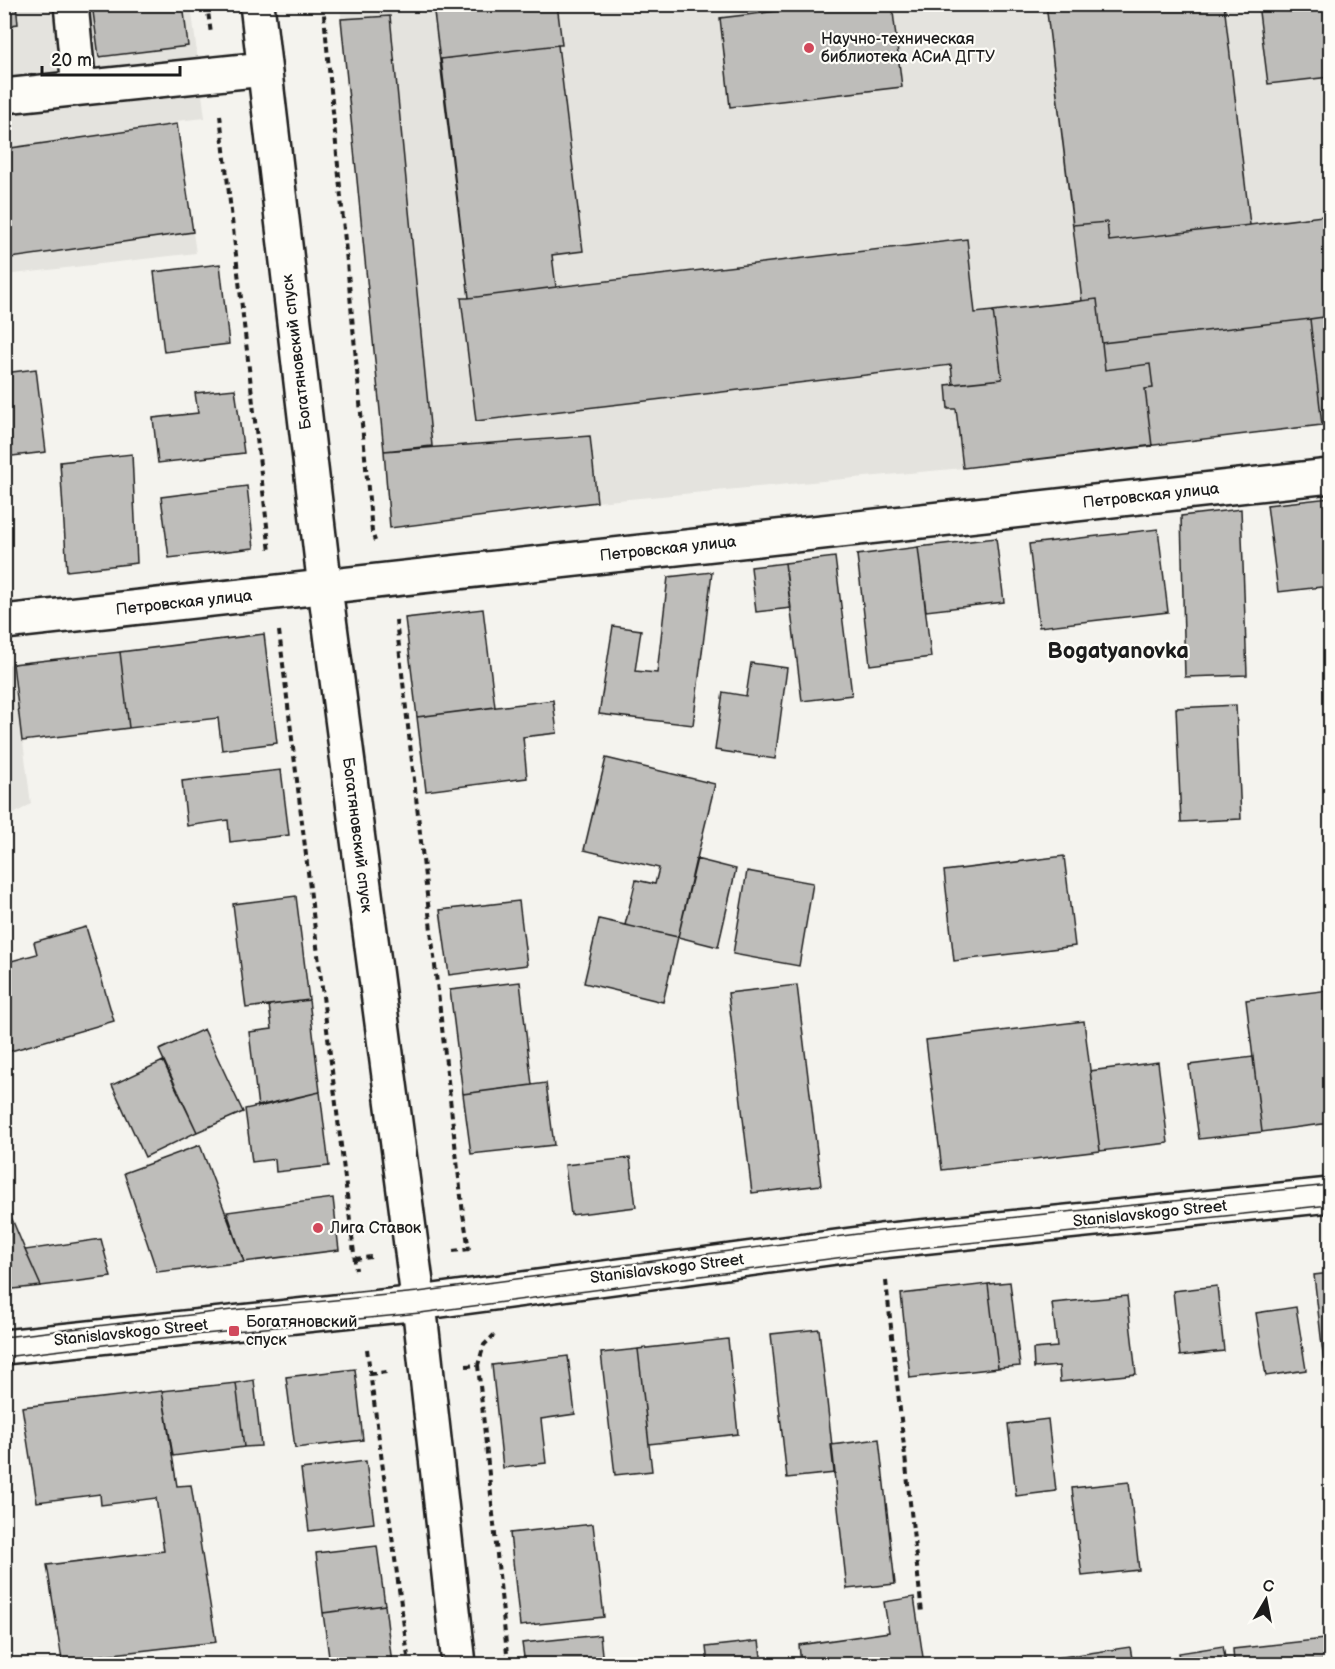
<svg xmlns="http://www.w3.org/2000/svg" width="1335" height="1669" viewBox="0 0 1335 1669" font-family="'Balsamiq Sans',sans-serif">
	<rect width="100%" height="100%" fill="#f4f3ee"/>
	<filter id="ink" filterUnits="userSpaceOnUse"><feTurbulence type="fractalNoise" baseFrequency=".0167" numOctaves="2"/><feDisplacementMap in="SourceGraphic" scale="12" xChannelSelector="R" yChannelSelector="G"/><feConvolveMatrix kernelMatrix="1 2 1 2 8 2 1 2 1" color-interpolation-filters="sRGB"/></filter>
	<g filter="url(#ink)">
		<path fill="#e4e3de" d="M 4,5 L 191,5 L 205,118 L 177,121 L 177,124 L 196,253 L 5,275 Z
			M 340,5 L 1330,5 L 1330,424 L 963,468 L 597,502 L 590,436 L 384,451 Z
			M 13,664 L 31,804 L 5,819 L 4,665 Z"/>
		<path fill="#bebdba" stroke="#1c1c1c" stroke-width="1.5" d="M 4,4 L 16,4 L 18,24 L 4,26 Z
			M 92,4 L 183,4 L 188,46 L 99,57 Z
			M 433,4 L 557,4 L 562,45 L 558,45 L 583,251 L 552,255 L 556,287 L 967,239 L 975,313 L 1082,301 L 1046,4 L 1224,4 L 1250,225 L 1330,215 L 1330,424 L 1322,425 L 1310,319 L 1102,343 L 1105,370 L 1150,364 L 1153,388 L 1145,389 L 1152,446 L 963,468 L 956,409 L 948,409 L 946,385 L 953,384 L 951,365 L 476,421 L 461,298 L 469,298 Z
			M 433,4 L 557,4 L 562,45 L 558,45 L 583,251 L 552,255 L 556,287 L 967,239 L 975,313 L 1082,301 L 1046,4 L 1224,4 L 1250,225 L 1330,215 L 1330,424 L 963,468 L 956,409 L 948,409 L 946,385 L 953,384 L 951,365 L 476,421 L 461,298 L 469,298 Z
			M 837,4 L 892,4 L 902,87 L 730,107 L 720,18 Z
			M 1046,4 L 1224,4 L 1250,225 L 1109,241 L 1107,222 L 1073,225 Z
			M 1258,4 L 1330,4 L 1330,77 L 1268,84 Z
			M 390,16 L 432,446 L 384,451 L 341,19 Z
			M 558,45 L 583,251 L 552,255 L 556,287 L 967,239 L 975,313 L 993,311 L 1002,379 L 953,384 L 951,365 L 476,421 L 461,298 L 469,298 L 441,59 Z
			M 558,45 L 583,251 L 552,255 L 556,287 L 469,298 L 441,59 Z
			M 177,124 L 193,232 L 4,259 L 4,149 Z
			M 220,264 L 229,344 L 164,352 L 154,272 Z
			M 1097,299 L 1105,370 L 1150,364 L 1153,388 L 1145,389 L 1152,446 L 963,468 L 956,409 L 948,409 L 946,385 L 1002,379 L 993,311 Z
			M 1330,316 L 1330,424 L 1322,425 L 1310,319 Z
			M 36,369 L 46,452 L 4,457 L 4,373 Z
			M 235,389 L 244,453 L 158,463 L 153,418 L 198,413 L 195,393 Z
			M 590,436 L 597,502 L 390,528 L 384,451 Z
			M 132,454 L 137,563 L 67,571 L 60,462 Z
			M 247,486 L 254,548 L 169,558 L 161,497 Z
			M 1330,498 L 1330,586 L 1278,592 L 1267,505 Z
			M 1241,509 L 1247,675 L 1185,677 L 1181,516 Z
			M 1158,529 L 1168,612 L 1039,627 L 1029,544 Z
			M 996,538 L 1004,602 L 926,611 L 918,547 Z
			M 918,547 L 931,657 L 870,665 L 857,555 Z
			M 835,557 L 852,695 L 802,701 L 785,563 Z
			M 785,563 L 791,608 L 756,612 L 751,567 Z
			M 712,572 L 693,725 L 599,714 L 613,626 L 641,630 L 635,671 L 657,673 L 668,577 Z
			M 483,609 L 495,707 L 417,717 L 405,618 Z
			M 264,634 L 277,743 L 222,750 L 218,718 L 129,728 L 120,652 Z
			M 120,652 L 129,728 L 22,741 L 13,664 Z
			M 751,663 L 787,668 L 775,759 L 715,750 L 723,692 L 746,696 Z
			M 553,700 L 557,733 L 523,737 L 527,778 L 426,791 L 417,717 Z
			M 1236,705 L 1241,819 L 1181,822 L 1176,708 Z
			M 606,758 L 715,784 L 678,937 L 625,925 L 636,880 L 655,884 L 659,868 L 584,850 Z
			M 281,770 L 289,835 L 230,842 L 228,820 L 187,826 L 182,781 Z
			M 1064,856 L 1075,946 L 954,961 L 944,871 Z
			M 696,859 L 736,869 L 718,947 L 678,937 Z
			M 747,871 L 813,883 L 799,966 L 733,954 Z
			M 296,896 L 309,1000 L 246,1008 L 233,904 Z
			M 519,901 L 527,965 L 449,975 L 440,910 Z
			M 599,919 L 678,937 L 663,1002 L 584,983 Z
			M 86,927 L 114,1021 L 4,1053 L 4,963 L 37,954 L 34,942 Z
			M 520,982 L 532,1085 L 463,1094 L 450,990 Z
			M 797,985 L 821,1185 L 752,1193 L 728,993 Z
			M 1330,990 L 1330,1123 L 1262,1132 L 1246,1000 Z
			M 309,1000 L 320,1092 L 258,1107 L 249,1032 L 272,1029 L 269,1005 Z
			M 1084,1021 L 1100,1151 L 942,1170 L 926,1040 Z
			M 204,1029 L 243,1112 L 197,1132 L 159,1050 Z
			M 1253,1057 L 1262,1132 L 1199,1139 L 1189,1065 Z
			M 163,1061 L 197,1132 L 145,1157 L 112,1085 Z
			M 1158,1062 L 1168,1143 L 1100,1151 L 1090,1071 Z
			M 546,1083 L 554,1145 L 471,1154 L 463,1094 Z
			M 320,1092 L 329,1166 L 276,1172 L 275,1159 L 252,1162 L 245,1109 Z
			M 200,1145 L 244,1262 L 157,1272 L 124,1173 Z
			M 630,1158 L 636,1207 L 571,1215 L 565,1165 Z
			M 333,1198 L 339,1250 L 244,1262 L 227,1212 Z
			M 4,1200 L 25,1250 L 41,1286 L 4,1290 Z
			M 101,1239 L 111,1277 L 41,1286 L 25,1250 Z
			M 1330,1273 L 1330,1371 L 1325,1372 L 1314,1275 Z
			M 1010,1282 L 1020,1366 L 998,1368 L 988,1284 Z
			M 988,1284 L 998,1368 L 910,1378 L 901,1294 Z
			M 1217,1286 L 1224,1351 L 1180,1356 L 1173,1291 Z
			M 1127,1296 L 1136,1374 L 1060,1382 L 1059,1366 L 1034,1368 L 1033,1349 L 1057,1347 L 1052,1303 Z
			M 1296,1307 L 1306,1370 L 1266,1376 L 1256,1313 Z
			M 819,1329 L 835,1473 L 787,1478 L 771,1334 Z
			M 728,1339 L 738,1434 L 649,1444 L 638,1349 Z
			M 638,1349 L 652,1471 L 615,1475 L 601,1353 Z
			M 568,1356 L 575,1414 L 541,1419 L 546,1463 L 503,1468 L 492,1365 Z
			M 355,1369 L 363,1440 L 295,1448 L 286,1377 Z
			M 254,1380 L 261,1446 L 244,1447 L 236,1383 Z
			M 236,1383 L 244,1447 L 173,1456 L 162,1391 Z
			M 162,1391 L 177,1486 L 191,1485 L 216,1642 L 62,1660 L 47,1565 L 164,1551 L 156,1498 L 101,1505 L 100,1494 L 37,1502 L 22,1407 Z
			M 1048,1419 L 1056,1491 L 1016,1496 L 1008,1424 Z
			M 879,1439 L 895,1584 L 847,1589 L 831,1445 Z
			M 366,1461 L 374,1523 L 309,1531 L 301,1469 Z
			M 1129,1482 L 1139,1570 L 1082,1576 L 1072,1488 Z
			M 593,1524 L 604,1617 L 520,1626 L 510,1533 Z
			M 377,1546 L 385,1605 L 323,1613 L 316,1553 Z
			M 914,1597 L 924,1664 L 801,1664 L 799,1645 L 889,1632 L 884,1602 Z
			M 385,1605 L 392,1664 L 330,1664 L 323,1613 Z
			M 600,1635 L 603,1664 L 525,1664 L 522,1643 Z
			M 1324,1639 L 1327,1664 L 1234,1664 L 1233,1649 Z
			M 759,1641 L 762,1664 L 708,1664 L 706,1647 Z
			M 1223,1646 L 1226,1664 L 1181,1664 L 1179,1653 Z
			M 1130,1647 L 1133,1664 L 1022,1664 L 1022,1663 Z"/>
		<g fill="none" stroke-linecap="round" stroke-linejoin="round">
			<defs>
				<path id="minor" d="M 71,4 L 79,88
					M 257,4 L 325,588 L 420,1313 L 459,1664
					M 4,96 L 264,69
					M 4,622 L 1330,476
					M 4,1347 L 419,1303 L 881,1241 L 1330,1195"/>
			</defs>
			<use href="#minor" stroke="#1c1c1c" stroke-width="38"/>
			<path stroke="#1c1c1c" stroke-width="4" stroke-dasharray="6 4.5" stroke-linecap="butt" d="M 207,4 L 211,34
				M 323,4 L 372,532 L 375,541
				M 220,115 L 270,552
				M 396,620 L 463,1214 L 469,1249
				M 279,631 L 356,1270
				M 453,1251 L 470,1249
				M 355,1259 L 371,1257
				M 886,1281 L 922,1613
				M 367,1349 L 409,1664
				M 478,1365 L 508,1664
				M 466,1366 L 478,1365 L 484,1345 L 494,1335
				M 370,1374 L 387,1372"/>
			<use href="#minor" stroke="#fdfcf7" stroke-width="33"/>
			<path stroke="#1c1c1c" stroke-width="1.5" d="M 4,1337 L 232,1310 L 418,1292 L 880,1231 L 1330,1185
				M 4,1357 L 153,1339 L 420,1313 L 882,1252 L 1330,1205"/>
		</g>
	</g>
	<g fill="#d1495b" stroke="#fdfcf7" stroke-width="2">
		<circle cx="809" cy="48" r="6"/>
		<circle cx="318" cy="1228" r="6"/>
		<rect x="228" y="1325" width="12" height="12" rx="3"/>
	</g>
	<g text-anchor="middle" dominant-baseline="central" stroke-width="4.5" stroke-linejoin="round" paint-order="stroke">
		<g font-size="16" fill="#1c1c1c" stroke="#fdfcf7" text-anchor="start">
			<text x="821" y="39">Научно-техническая<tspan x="821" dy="18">библиотека АСиА ДГТУ</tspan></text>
			<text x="330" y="1228">Лига Ставок</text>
			<text x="246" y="1322">Богатяновский<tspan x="246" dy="18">спуск</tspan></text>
		</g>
		<g font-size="16" fill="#1c1c1c" stroke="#fdfcf7">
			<text transform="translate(297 352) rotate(-97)">Богатяновский спуск</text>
			<text transform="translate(1151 496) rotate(-6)">Петровская улица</text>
			<text transform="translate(668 549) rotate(-6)">Петровская улица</text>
			<text transform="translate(184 603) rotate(-6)">Петровская улица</text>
			<text transform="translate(357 835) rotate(83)">Богатяновский спуск</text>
			<text transform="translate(1150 1214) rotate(-6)">Stanislavskogo Street</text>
			<text transform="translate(667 1269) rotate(-7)">Stanislavskogo Street</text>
			<text transform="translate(131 1333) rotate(-6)">Stanislavskogo Street</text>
		</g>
		<g font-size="22" font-weight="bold" fill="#1c1c1c" stroke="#fdfcf7">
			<text x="1118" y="651">Bogatyanovka</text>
		</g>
	</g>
	<rect width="1335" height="1669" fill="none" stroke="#fdfcf7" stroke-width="24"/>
	<rect x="12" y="12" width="1311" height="1645" fill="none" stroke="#1c1c1c" stroke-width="2" filter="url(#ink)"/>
	<g transform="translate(1266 1600) rotate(10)" stroke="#fdfcf7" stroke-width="4.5" paint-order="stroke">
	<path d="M0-4.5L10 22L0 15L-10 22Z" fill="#1c1c1c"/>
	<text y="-9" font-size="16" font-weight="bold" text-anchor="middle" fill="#1c1c1c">С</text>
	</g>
	<path d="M42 66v9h138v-9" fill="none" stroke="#1c1c1c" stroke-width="3"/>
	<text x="51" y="66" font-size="18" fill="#1c1c1c" stroke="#fdfcf7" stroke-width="4.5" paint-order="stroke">20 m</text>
</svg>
